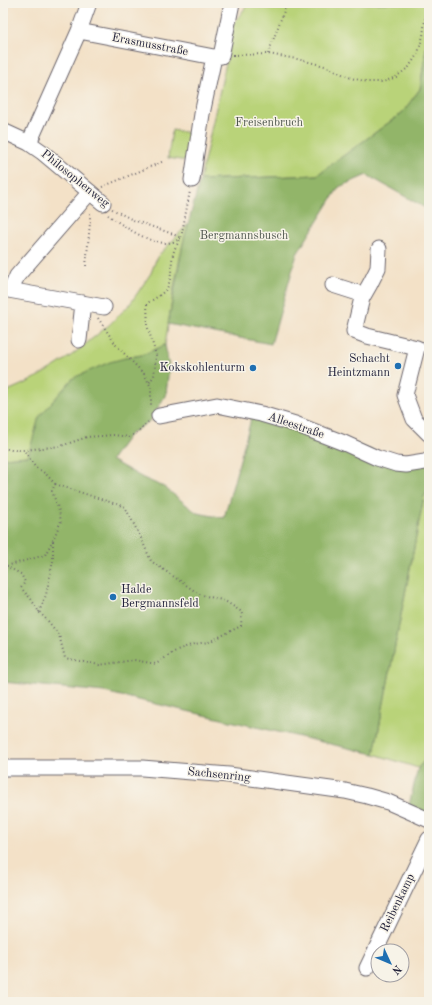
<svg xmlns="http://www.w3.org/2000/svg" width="432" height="1005" viewBox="0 0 432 1005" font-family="'Old Standard TT',serif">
	<rect width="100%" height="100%" fill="#f7f3e8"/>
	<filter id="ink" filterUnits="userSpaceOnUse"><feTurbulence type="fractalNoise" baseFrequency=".025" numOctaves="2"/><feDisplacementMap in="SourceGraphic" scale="8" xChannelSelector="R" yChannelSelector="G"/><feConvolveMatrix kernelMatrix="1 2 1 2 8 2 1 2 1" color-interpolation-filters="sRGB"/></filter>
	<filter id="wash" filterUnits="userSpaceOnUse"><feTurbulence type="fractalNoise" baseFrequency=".012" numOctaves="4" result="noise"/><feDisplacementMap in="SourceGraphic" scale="16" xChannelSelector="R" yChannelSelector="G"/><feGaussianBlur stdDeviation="0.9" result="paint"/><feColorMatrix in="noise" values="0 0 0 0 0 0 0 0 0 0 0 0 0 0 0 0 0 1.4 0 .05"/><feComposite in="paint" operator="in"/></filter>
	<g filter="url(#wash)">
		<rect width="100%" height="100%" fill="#f3e1c7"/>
		<path fill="#b9d379" stroke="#6e7a5a" d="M 249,3 L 429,3 L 429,28 L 420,89 L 402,113 L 317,175 L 200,180 L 227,58 L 233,24 Z
			M 172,130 L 190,133 L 186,161 L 168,158 Z
			M 189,223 L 183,243 L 174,287 L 165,345 L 142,355 L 125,358 L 28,456 L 3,458 L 3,393 L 30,381 L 54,367 L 72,355 L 109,325 L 130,304 L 151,273 L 157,257 Z
			M 429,490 L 429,755 L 418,768 L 374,754 L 424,496 Z"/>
		<path fill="#92b569" stroke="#5a6c52" d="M 429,28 L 429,210 L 367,175 L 339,187 L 297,254 L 271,344 L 168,324 L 183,243 L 200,180 L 317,175 L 402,113 L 420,89 Z
			M 165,345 L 169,367 L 166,394 L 151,420 L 129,435 L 111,460 L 143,478 L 164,487 L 197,513 L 224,518 L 250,423 L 252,407 L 396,459 L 429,454 L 429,490 L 424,496 L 374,754 L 104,692 L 3,682 L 3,458 L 28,456 L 39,417 L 73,378 L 110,362 L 125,358 L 142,355 Z
			M 429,755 L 429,818 L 408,809 L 418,768 Z"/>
	</g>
	<g filter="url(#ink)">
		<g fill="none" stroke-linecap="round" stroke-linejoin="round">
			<defs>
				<path id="minor" d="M 79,31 L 214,57 L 221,56 L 232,3
					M 3,131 L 29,143 L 42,152 L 103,203
					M 29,143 L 79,31 L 89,3
					M 192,180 L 202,114 L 214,57
					M 333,285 L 358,293 L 362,298 L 354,331 L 367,336 L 417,348 L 405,395 L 414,419 L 429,434
					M 3,289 L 104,307
					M 11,290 L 17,276 L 90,192
					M 362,298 L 370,284 L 378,268 L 379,249
					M 79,340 L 83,303
					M 159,416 L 217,405 L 261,414 L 295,424 L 344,443 L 377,458 L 396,464 L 406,465 L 425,462 L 429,460
					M 3,768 L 142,768 L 229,775 L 345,791 L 367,796 L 388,802 L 429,820
					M 367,968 L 429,839"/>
			</defs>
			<use href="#minor" stroke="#6b656c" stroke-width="17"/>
			<path stroke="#6b656c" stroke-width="2" stroke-dasharray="1 3" stroke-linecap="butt" d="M 268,54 L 287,3
				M 233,55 L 268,54 L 297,59 L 325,66 L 351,78 L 368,82 L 383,82 L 396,77 L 409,67 L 418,53 L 423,36 L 427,3
				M 102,187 L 164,161
				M 112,209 L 133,220 L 173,234 L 181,238 L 190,191
				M 108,215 C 122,225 154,248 173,242 C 176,241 179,239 181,238 C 179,242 175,247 174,251 C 170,263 173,277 167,288 C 162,295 154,299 147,303 L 148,328 L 156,355 L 154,376 L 149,383
				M 86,266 L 90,223 L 90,211
				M 98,318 L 116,345 L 144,374 L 151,387 L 151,407
				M 3,448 L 12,450 L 24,450 L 61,446 L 87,437 L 114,435 L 129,437 L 137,433 L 148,422
				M 6,566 L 21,574 L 25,582 L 21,588 L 31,599 L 39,612 L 48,621 L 59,635 L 65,658 L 99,665 L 134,660 L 156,664 L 177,650 L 194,644 L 209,642 L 241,626 L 242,612 L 225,601 L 199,594 L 151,561 L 141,538 L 125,507 L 55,484
				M 3,567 L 45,555 L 53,540 L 61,521 L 59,511 L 52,491 L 55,484 L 46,474 L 35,467 L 24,450
				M 39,612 L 46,595 L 53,561 L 53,541"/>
			<use href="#minor" stroke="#fff" stroke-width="15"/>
		</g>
	</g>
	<g fill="#1f6fb2" stroke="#f7f3e8" stroke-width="1.5">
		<circle cx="398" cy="366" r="4"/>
		<circle cx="253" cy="368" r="4"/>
		<circle cx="113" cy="597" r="4"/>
	</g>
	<g text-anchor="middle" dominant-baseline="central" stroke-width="3" stroke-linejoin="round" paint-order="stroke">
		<g font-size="12" fill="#22223b" stroke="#f7f3e8">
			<text transform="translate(150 45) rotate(11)">Erasmusstraße</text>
			<text transform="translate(75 179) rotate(39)">Philosophenweg</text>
			<text transform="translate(296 426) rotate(19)">Alleestraße</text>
			<text transform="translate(219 775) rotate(6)">Sachsenring</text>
			<text transform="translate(398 903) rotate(-64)">Reibenkamp</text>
		</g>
		<g font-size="12" fill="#4f574e" stroke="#f7f3e8">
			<text x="269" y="123">Freisenbruch</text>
			<text x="244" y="236">Bergmannsbusch</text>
		</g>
		<g font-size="12" fill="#22223b" stroke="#f7f3e8" text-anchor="end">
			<text x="390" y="359">Schacht<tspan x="390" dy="14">Heintzmann</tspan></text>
			<text x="245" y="368">Kokskohlenturm</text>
			<text x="121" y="590" text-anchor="start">Halde<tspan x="121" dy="14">Bergmannsfeld</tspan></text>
		</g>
	</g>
	<rect width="432" height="1005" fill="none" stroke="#f7f3e8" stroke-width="16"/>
	<g transform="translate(390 963) rotate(134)"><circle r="19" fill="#f7f3e8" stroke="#a29fa3"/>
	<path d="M0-3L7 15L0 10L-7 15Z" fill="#1f6fb2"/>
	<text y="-6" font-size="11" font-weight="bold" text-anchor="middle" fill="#22223b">N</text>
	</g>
</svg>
